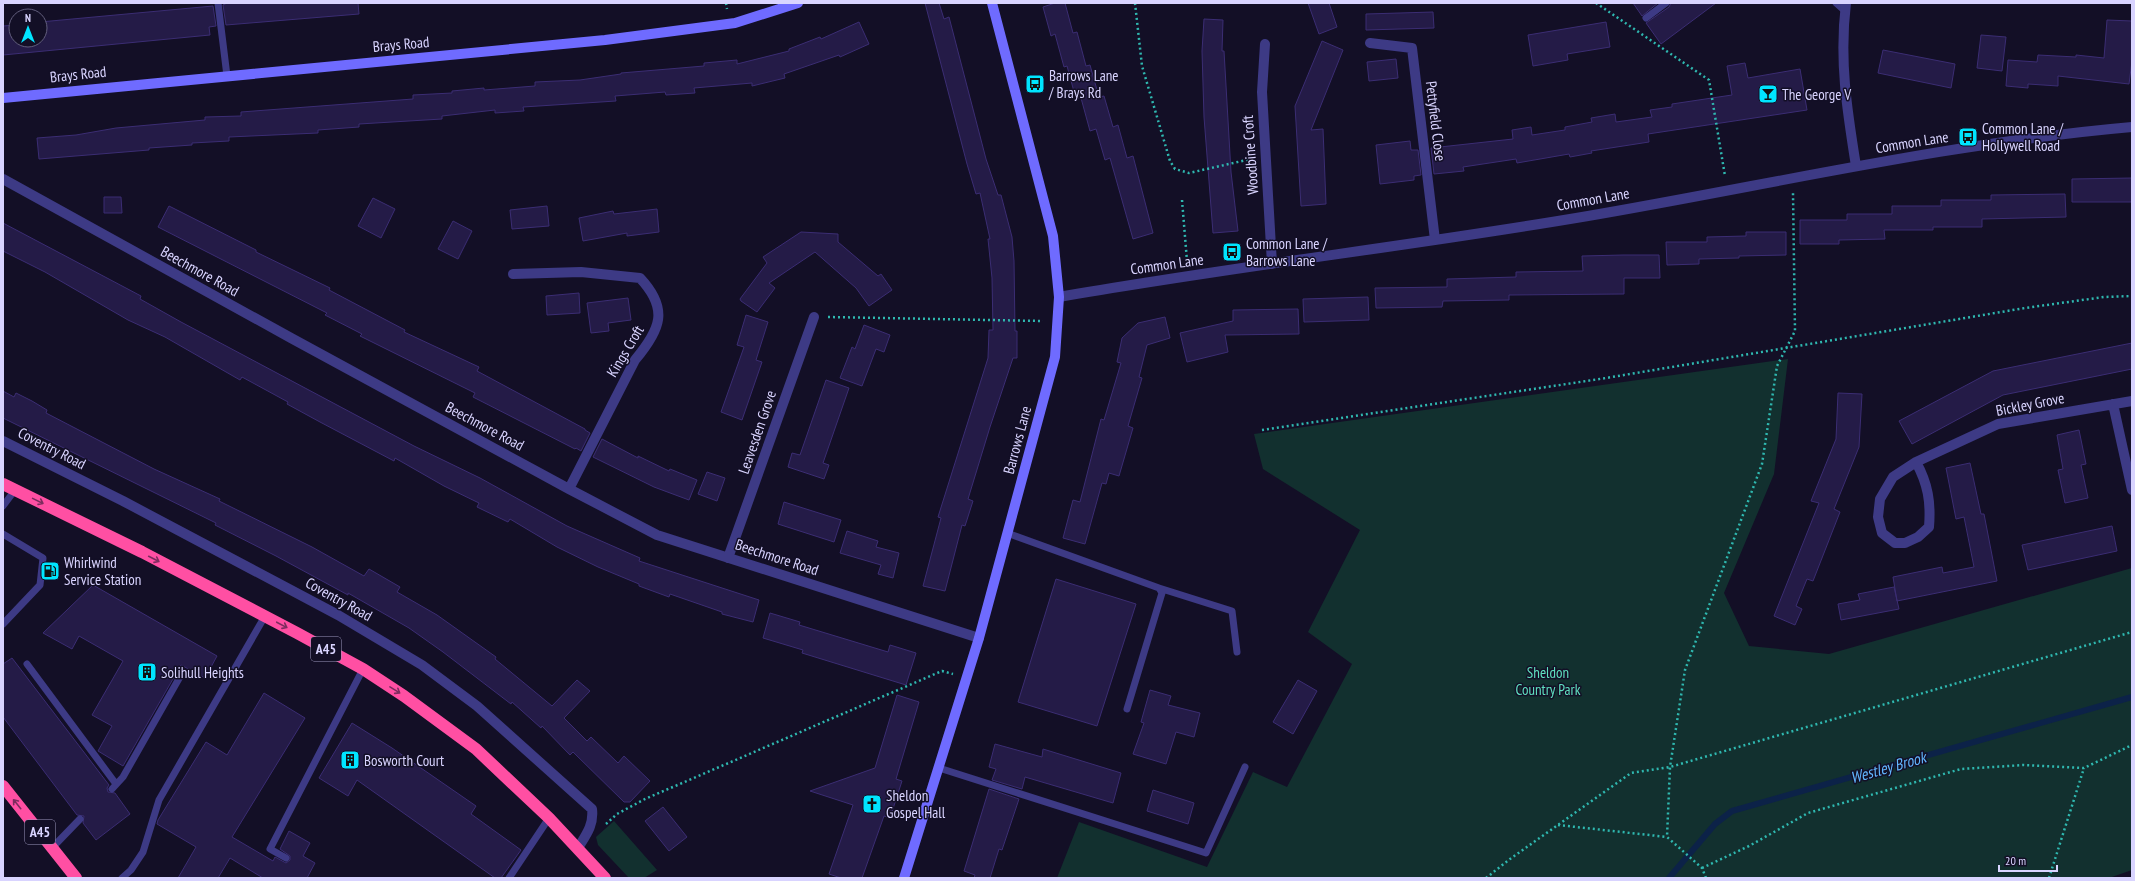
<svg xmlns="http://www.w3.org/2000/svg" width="2135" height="881" viewBox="0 0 2135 881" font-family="'PT Sans Narrow',sans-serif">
	<rect width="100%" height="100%" fill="#130f26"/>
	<path fill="#12302f" d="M 1788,359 L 1774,474 L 1724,593 L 1749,646 L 1829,654 L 2132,568 L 2132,870 L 2109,878 L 1057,878 L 1079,822 L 1207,867 L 1253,772 L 1287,787 L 1352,664 L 1308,632 L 1360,530 L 1263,469 L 1254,434 Z
		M 614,821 L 657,870 L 644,878 L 629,878 L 598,845 L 596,837 Z"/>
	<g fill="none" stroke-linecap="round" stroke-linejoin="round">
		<path stroke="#0c2248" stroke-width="6" d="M 1669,878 L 1715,824 L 1732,811 L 2132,697"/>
	</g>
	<path fill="#241b47" stroke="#3b2d73" d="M 227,3 L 358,3 L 359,14 L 226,25 L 223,5 Z
		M 925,3 L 939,3 L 944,19 L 949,17 L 986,159 L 998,195 L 1001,195 L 1012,237 L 1014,261 L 1015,331 L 1017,331 L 1017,358 L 1013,358 L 990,427 L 968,499 L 973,501 L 965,526 L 962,525 L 945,591 L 923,586 L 941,518 L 938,517 L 988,358 L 989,330 L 993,330 L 992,278 L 988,239 L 990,239 L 980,193 L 976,194 L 967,164 Z
		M 1055,3 L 1065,3 L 1073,33 L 1077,32 L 1086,66 L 1090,65 L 1099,97 L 1104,96 L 1113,127 L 1118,125 L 1127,158 L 1133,156 L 1153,233 L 1133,239 L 1110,158 L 1105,160 L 1096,129 L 1090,131 L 1081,98 L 1076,99 L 1067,66 L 1064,67 L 1055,34 L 1051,36 L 1043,7 Z
		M 1308,3 L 1329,3 L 1337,27 L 1319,34 Z
		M 1633,3 L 1658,3 L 1642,16 Z
		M 1671,3 L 1716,3 L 1661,44 L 1646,23 L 1669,7 Z
		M 213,6 L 216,26 L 209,27 L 210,35 L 3,55 L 3,26 L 16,25 L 16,40 L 40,40 L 40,22 Z
		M 1433,12 L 1434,28 L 1366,30 L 1366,14 Z
		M 1204,19 L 1223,20 L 1222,51 L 1224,51 L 1231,172 L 1238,231 L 1213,233 L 1204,117 L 1202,51 Z
		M 2107,20 L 2132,21 L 2132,61 L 2129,84 L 2058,76 L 2058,86 L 2028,84 L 2028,88 L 2006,86 L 2008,60 L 2037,62 L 2038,55 L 2076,57 L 2076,55 L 2104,58 Z
		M 859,22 L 869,44 L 840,57 L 839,55 L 784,74 L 785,78 L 752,86 L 752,83 L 694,88 L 695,93 L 666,95 L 665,92 L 615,96 L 616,101 L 523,107 L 524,111 L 495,113 L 495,110 L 442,116 L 442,119 L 359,124 L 359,127 L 318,130 L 318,133 L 229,137 L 229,141 L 192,143 L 192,145 L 149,148 L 149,150 L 39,159 L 37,138 L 76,135 L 116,128 L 205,120 L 205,117 L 241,116 L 241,112 L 413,99 L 413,95 L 452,93 L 452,91 L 484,88 L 484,90 L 535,86 L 535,82 L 580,80 L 621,74 L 621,73 L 704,66 L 704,63 L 737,60 L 737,64 L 789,51 L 789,49 L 820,37 L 821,39 Z
		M 1606,22 L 1610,47 L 1567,54 L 1568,60 L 1533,66 L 1528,35 Z
		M 1981,35 L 2006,37 L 2002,71 L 1977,68 Z
		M 1322,41 L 1343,50 L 1311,130 L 1323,129 L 1326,204 L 1301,206 L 1295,106 Z
		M 1883,50 L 1955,64 L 1951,88 L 1878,73 Z
		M 1396,59 L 1398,78 L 1369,81 L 1367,62 Z
		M 1745,63 L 1748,78 L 1800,69 L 1807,110 L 1648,134 L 1649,142 L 1591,151 L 1592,153 L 1570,157 L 1569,154 L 1517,163 L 1516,159 L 1463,167 L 1464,171 L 1434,174 L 1431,148 L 1513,139 L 1512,130 L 1531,127 L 1532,135 L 1565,130 L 1565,127 L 1592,122 L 1591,118 L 1615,114 L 1616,122 L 1652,117 L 1650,110 L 1672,107 L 1672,104 L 1732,95 L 1727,66 Z
		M 1410,141 L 1411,150 L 1418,150 L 1421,175 L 1414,176 L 1414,180 L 1380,184 L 1376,145 Z
		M 2132,178 L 2132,202 L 2072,202 L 2072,179 Z
		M 2065,194 L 2066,217 L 1982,219 L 1982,227 L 1933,227 L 1933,230 L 1884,230 L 1885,239 L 1839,240 L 1839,244 L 1800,244 L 1800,220 L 1847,220 L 1847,214 L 1892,214 L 1892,206 L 1941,206 L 1941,200 L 1991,200 L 1991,195 Z
		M 104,197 L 121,197 L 122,213 L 104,213 Z
		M 373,198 L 395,209 L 381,238 L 358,226 Z
		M 169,206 L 256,250 L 256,252 L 330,288 L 329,290 L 405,330 L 404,332 L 479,367 L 477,371 L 585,429 L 585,430 L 590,433 L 581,451 L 576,448 L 575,449 L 473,397 L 475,393 L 360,336 L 362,334 L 325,315 L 327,313 L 158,227 Z
		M 547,206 L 549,226 L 512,229 L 510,210 Z
		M 657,209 L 659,232 L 627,236 L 627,233 L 583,241 L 579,218 L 613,211 L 614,214 Z
		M 453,221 L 472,231 L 458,259 L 438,249 Z
		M 3,223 L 141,296 L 140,299 L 181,322 L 414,446 L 480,478 L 567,526 L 640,558 L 639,561 L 759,600 L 753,622 L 722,614 L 722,612 L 670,594 L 669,597 L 639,586 L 639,584 L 598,567 L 557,547 L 510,519 L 508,522 L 477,507 L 479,503 L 444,486 L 395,458 L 394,461 L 320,422 L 287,404 L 288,402 L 242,377 L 240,380 L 165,337 L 128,320 L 45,272 L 3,251 Z
		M 801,232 L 838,234 L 838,242 L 878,276 L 881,274 L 892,290 L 869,306 L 856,288 L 815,252 L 769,283 L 775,288 L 757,312 L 741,301 L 740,299 L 767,263 L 763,257 Z
		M 1746,232 L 1786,232 L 1786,255 L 1739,256 L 1739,258 L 1699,259 L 1699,264 L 1667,265 L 1666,242 L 1707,242 L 1707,237 L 1746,236 Z
		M 1623,255 L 1659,255 L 1660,278 L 1624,278 L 1624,294 L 1509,295 L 1509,300 L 1443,301 L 1442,307 L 1376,308 L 1375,288 L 1447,287 L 1447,279 L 1516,277 L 1516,272 L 1583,271 L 1582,256 Z
		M 579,293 L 580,313 L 547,315 L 546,296 Z
		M 1368,297 L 1369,320 L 1304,322 L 1303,299 Z
		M 628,298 L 631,320 L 608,323 L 609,331 L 591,333 L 587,303 Z
		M 1298,309 L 1299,334 L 1225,335 L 1228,352 L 1187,362 L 1180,333 L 1233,321 L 1233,310 Z
		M 746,315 L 768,322 L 756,360 L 762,362 L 742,420 L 721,412 L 744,347 L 737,345 Z
		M 1165,317 L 1170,338 L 1147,345 L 1139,377 L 1142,378 L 1128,426 L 1133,428 L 1119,476 L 1109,473 L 1106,484 L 1102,483 L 1085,544 L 1063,538 L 1073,500 L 1080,502 L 1101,419 L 1104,420 L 1121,363 L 1117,362 L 1122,338 L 1138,323 Z
		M 864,325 L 890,335 L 884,352 L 876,349 L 862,386 L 840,378 L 852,347 L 855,349 Z
		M 2132,343 L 2132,369 L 2003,395 L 1912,444 L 1899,421 L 1993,371 Z
		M 826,380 L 849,388 L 823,463 L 829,465 L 824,479 L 788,467 L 792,453 L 800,455 Z
		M 3,391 L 14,397 L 16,393 L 32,401 L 47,410 L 46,413 L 154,469 L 220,499 L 219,501 L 312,547 L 364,576 L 369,569 L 400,587 L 397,592 L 437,615 L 496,657 L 495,659 L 552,706 L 577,680 L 590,691 L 564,718 L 587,741 L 591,737 L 618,763 L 624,756 L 650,781 L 630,802 L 624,802 L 573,752 L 570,755 L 542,726 L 541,728 L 512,702 L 511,704 L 443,652 L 409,628 L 348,593 L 348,595 L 276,556 L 215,525 L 216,523 L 3,418 Z
		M 1838,393 L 1862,394 L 1859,447 L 1834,509 L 1840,512 L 1813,581 L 1807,579 L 1796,606 L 1802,609 L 1795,625 L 1774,616 L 1819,503 L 1811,501 L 1836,439 Z
		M 2079,430 L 2086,464 L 2081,465 L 2088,498 L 2065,503 L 2058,470 L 2063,469 L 2057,435 Z
		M 602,439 L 638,458 L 638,456 L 669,471 L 670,469 L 697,480 L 689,500 L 654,487 L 593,457 Z
		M 1970,463 L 1981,514 L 1984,514 L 1997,581 L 1897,601 L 1893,577 L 1942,567 L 1943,573 L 1974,567 L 1964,517 L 1956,519 L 1946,468 Z
		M 707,472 L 725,478 L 717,501 L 698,494 Z
		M 784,502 L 841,520 L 834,542 L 778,524 Z
		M 2112,526 L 2117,551 L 2028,570 L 2022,545 Z
		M 847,531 L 878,541 L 876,547 L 899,553 L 893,578 L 878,574 L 881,565 L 840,553 Z
		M 1056,579 L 1136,604 L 1097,726 L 1018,702 Z
		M 93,585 L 217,656 L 205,678 L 181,665 L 123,766 L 98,751 L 112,726 L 92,715 L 123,661 L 79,636 L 72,649 L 43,633 Z
		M 1894,587 L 1899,609 L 1841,620 L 1838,604 L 1860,600 L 1858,594 Z
		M 770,613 L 800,622 L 799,625 L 888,652 L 890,645 L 916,653 L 906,685 L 802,653 L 803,650 L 763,638 Z
		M 12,658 L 109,785 L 107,788 L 108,792 L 115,793 L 130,814 L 96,840 L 83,823 L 84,816 L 77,815 L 3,717 L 3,664 Z
		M 1298,680 L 1317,691 L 1293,734 L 1273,722 Z
		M 1150,690 L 1171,696 L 1168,705 L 1200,713 L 1194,737 L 1176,732 L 1166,764 L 1133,754 L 1144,723 L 1141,722 Z
		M 264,693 L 305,718 L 232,837 L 273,861 L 275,857 L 286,863 L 290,860 L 290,856 L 280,849 L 289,831 L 310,843 L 303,856 L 315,863 L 307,878 L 263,878 L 230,858 L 218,878 L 178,878 L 196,847 L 157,824 L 158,820 L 206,742 L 227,755 Z
		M 897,695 L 919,702 L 896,779 L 902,781 L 890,818 L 884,816 L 862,878 L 841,878 L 829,874 L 853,805 L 810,791 L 875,768 Z
		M 352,723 L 392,748 L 476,806 L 471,814 L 521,850 L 501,878 L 495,878 L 357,780 L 348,796 L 319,778 Z
		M 995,744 L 1042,757 L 1043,749 L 1121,773 L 1113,803 L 1025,777 L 1022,789 L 992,780 L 996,769 L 989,767 Z
		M 989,789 L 1019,799 L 1002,850 L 999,849 L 990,878 L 974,878 L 975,875 L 964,871 Z
		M 1153,790 L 1194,803 L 1188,824 L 1147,811 Z
		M 663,807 L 687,837 L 669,851 L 645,821 Z"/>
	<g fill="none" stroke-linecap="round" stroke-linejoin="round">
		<path stroke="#2fb8b0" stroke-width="2.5" stroke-dasharray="2 3" stroke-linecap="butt" d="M 726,3 L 727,9
			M 1135,3 L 1142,66 L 1170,161 L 1175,169 L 1189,173 L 1251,159
			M 1596,3 L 1709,80 L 1725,176
			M 1182,200 L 1187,261
			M 828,317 L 1043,321
			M 1262,430 L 1606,378 L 2025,308 L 2104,297 L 2132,296
			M 606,824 L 617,814 L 645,799 L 942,671 L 953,674
			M 1558,825 L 1667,837
			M 1702,868 L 1749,846 L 1808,813 L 1961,769 L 2024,765 L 2084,768 L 2132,745
			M 1486,878 L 1510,859 L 1631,773 L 1670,767 L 2132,632
			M 1706,878 L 1702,868 L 1667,837 L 1670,767 L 1685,670 L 1762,464 L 1777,366 L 1795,331 L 1793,193
			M 2049,878 L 2084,768"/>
		<path stroke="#3d3a85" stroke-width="7" d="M 218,3 L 227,76
			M 1836,3 L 1845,11
			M 1646,18 L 1666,3
			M 3,506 L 15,490
			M 1007,533 L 1159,588 L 1162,593 L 1127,709
			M 3,534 L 43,558 L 40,585 L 3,624
			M 1159,588 L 1232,611 L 1237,652
			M 27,664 L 116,784
			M 939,768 L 1206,853 L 1245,767
			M 112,789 L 123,777 L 181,675
			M 52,848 L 80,819
			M 286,858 L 270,849 L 363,669
			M 122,878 L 131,870 L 143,852 L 159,800 L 265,616
			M 509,878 L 549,818"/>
		<path stroke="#3d3a85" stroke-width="10" d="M 1846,3 C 1839,60 1847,110 1856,166
			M 1370,43 L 1412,48 L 1435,240
			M 1265,44 L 1262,92 L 1272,264
			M 3,179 L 291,338 L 569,489 L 657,535 L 979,638
			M 513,274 L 581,272 L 640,278 C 669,309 661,329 635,360 L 569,489
			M 1059,297 C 1235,266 1412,246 1588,216 C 1769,185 1949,143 2132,127
			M 2113,404 L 2132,490
			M 3,441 L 123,501 L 338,615 L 422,665 L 477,706 L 592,809 C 594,825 586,835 578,848
			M 1916,462 C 1928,484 1931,502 1929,527 L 1918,537 L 1905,543 L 1895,543 L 1882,533 L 1878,517 L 1880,499 L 1893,477 L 1916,462 L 1998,424 L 2132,401
			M 728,558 L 814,317"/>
		<path stroke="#6f6bff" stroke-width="10" d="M 3,98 L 605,40 L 735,23 L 798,3
			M 904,878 L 979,638 L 1055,357 L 1059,297 L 1053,236 L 992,3"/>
		<path stroke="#ff4fa3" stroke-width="12" d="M 3,484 L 142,552 L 297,633 L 363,669 L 404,696 L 476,749 L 549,818 L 605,878
			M 3,786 L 76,878"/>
	</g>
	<defs><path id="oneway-shaft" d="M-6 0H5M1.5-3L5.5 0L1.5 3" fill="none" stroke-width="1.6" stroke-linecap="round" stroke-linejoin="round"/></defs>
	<g stroke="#7d2c5e">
		<use href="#oneway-shaft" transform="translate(38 501) rotate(26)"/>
		<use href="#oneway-shaft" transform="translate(154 559) rotate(27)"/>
		<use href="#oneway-shaft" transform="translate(282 625) rotate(28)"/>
		<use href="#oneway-shaft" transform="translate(395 690) rotate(32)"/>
		<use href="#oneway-shaft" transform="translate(17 804) rotate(-129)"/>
	</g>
	<defs>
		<symbol id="bus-square" viewBox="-11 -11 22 22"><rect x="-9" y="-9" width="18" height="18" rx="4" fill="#00e5ff" stroke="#130f26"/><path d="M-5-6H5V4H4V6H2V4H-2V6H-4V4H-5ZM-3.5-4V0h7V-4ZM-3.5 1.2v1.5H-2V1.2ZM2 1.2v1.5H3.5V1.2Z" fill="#111"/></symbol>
		<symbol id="bar-square" viewBox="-11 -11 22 22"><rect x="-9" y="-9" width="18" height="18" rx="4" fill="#00e5ff" stroke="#130f26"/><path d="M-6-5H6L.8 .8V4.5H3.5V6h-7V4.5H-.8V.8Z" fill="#111"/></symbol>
		<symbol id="fuel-square" viewBox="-11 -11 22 22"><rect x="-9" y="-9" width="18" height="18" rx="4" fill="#00e5ff" stroke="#130f26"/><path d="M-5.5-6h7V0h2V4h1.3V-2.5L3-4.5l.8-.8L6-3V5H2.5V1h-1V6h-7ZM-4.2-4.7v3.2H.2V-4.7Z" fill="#111"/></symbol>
		<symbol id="building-square" viewBox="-11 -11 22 22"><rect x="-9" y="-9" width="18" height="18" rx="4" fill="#00e5ff" stroke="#130f26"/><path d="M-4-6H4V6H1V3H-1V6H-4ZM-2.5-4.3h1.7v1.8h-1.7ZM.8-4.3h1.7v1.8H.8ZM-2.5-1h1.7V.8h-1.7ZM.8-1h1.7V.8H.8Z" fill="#111"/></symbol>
		<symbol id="church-square" viewBox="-11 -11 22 22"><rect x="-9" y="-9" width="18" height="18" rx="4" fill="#00e5ff" stroke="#130f26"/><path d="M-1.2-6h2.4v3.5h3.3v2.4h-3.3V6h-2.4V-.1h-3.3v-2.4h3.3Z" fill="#111"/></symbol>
	</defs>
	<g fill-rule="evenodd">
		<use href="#bus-square" x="1024" y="73" width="22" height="22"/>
		<use href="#bar-square" x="1757" y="83" width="22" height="22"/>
		<use href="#bus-square" x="1957" y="126" width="22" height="22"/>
		<use href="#bus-square" x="1221" y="241" width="22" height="22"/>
		<use href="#fuel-square" x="39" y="560" width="22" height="22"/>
		<use href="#building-square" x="136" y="661" width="22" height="22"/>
		<use href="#building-square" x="339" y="749" width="22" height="22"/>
		<use href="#church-square" x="861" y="793" width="22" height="22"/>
	</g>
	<g text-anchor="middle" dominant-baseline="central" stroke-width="3" stroke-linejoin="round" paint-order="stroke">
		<g fill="#130f26" stroke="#9e99be" stroke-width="1">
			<rect x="311" y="637" width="30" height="24" rx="3"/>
			<rect x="25" y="820" width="30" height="24" rx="3"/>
		</g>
		<g font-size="14" font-weight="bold" fill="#d9d4ff">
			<text x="326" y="649">A45</text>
			<text x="40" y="832">A45</text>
		</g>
		<g font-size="15" fill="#d9d4ff" stroke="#130f26">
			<text transform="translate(401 44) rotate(-5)">Brays Road</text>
			<text transform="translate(78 74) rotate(-6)">Brays Road</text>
			<text transform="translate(1436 121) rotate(83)">Pettyfield Close</text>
			<text transform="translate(1912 142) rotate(-9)">Common Lane</text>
			<text transform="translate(1250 155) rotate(-94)">Woodbine Croft</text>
			<text transform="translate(1593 199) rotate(-10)">Common Lane</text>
			<text transform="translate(1167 264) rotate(-8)">Common Lane</text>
			<text transform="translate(200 271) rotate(29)">Beechmore Road</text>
			<text transform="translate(625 351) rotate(-59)">Kings Croft</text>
			<text transform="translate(2030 404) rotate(-11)">Bickley Grove</text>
			<text transform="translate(485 426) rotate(28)">Beechmore Road</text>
			<text transform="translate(757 432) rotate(-71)">Leavesden Grove</text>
			<text transform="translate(1017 440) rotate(-75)">Barrows Lane</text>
			<text transform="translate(52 448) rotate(27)">Coventry Road</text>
			<text transform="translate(777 557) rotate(18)">Beechmore Road</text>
			<text transform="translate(339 599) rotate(29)">Coventry Road</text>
		</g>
		<g font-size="15" fill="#d9d4ff" stroke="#130f26" text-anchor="start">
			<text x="1049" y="75">Barrows Lane<tspan x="1049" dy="17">/ Brays Rd</tspan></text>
			<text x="1782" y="94">The George V</text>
			<text x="1982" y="128">Common Lane /<tspan x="1982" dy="17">Hollywell Road</tspan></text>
			<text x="1246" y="243">Common Lane /<tspan x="1246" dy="17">Barrows Lane</tspan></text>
			<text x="64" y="562">Whirlwind<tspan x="64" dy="17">Service Station</tspan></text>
			<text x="161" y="672">Solihull Heights</text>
			<text x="364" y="760">Bosworth Court</text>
			<text x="886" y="795">Sheldon<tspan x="886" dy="17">Gospel Hall</tspan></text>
		</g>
		<g font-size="15" fill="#5fe0c0" stroke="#130f26">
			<text x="1548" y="672">Sheldon<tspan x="1548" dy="17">Country Park</tspan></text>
		</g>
		<g font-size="16" font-style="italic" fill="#62b6ff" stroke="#130f26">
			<text transform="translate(1888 767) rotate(-16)">Westley Brook</text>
		</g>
	</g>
	<rect width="2135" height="881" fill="none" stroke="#d9d4ff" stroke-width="8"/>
	<g transform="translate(28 28)"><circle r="19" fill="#130f26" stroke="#625e7d"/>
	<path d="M0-3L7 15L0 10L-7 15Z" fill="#00e5ff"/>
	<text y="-6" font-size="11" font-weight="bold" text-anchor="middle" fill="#d9d4ff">N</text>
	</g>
	<path d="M1999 865v6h58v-6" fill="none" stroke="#d9d4ff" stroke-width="2"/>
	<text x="2005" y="865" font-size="12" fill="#d9d4ff" stroke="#130f26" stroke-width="3" paint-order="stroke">20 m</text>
</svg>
